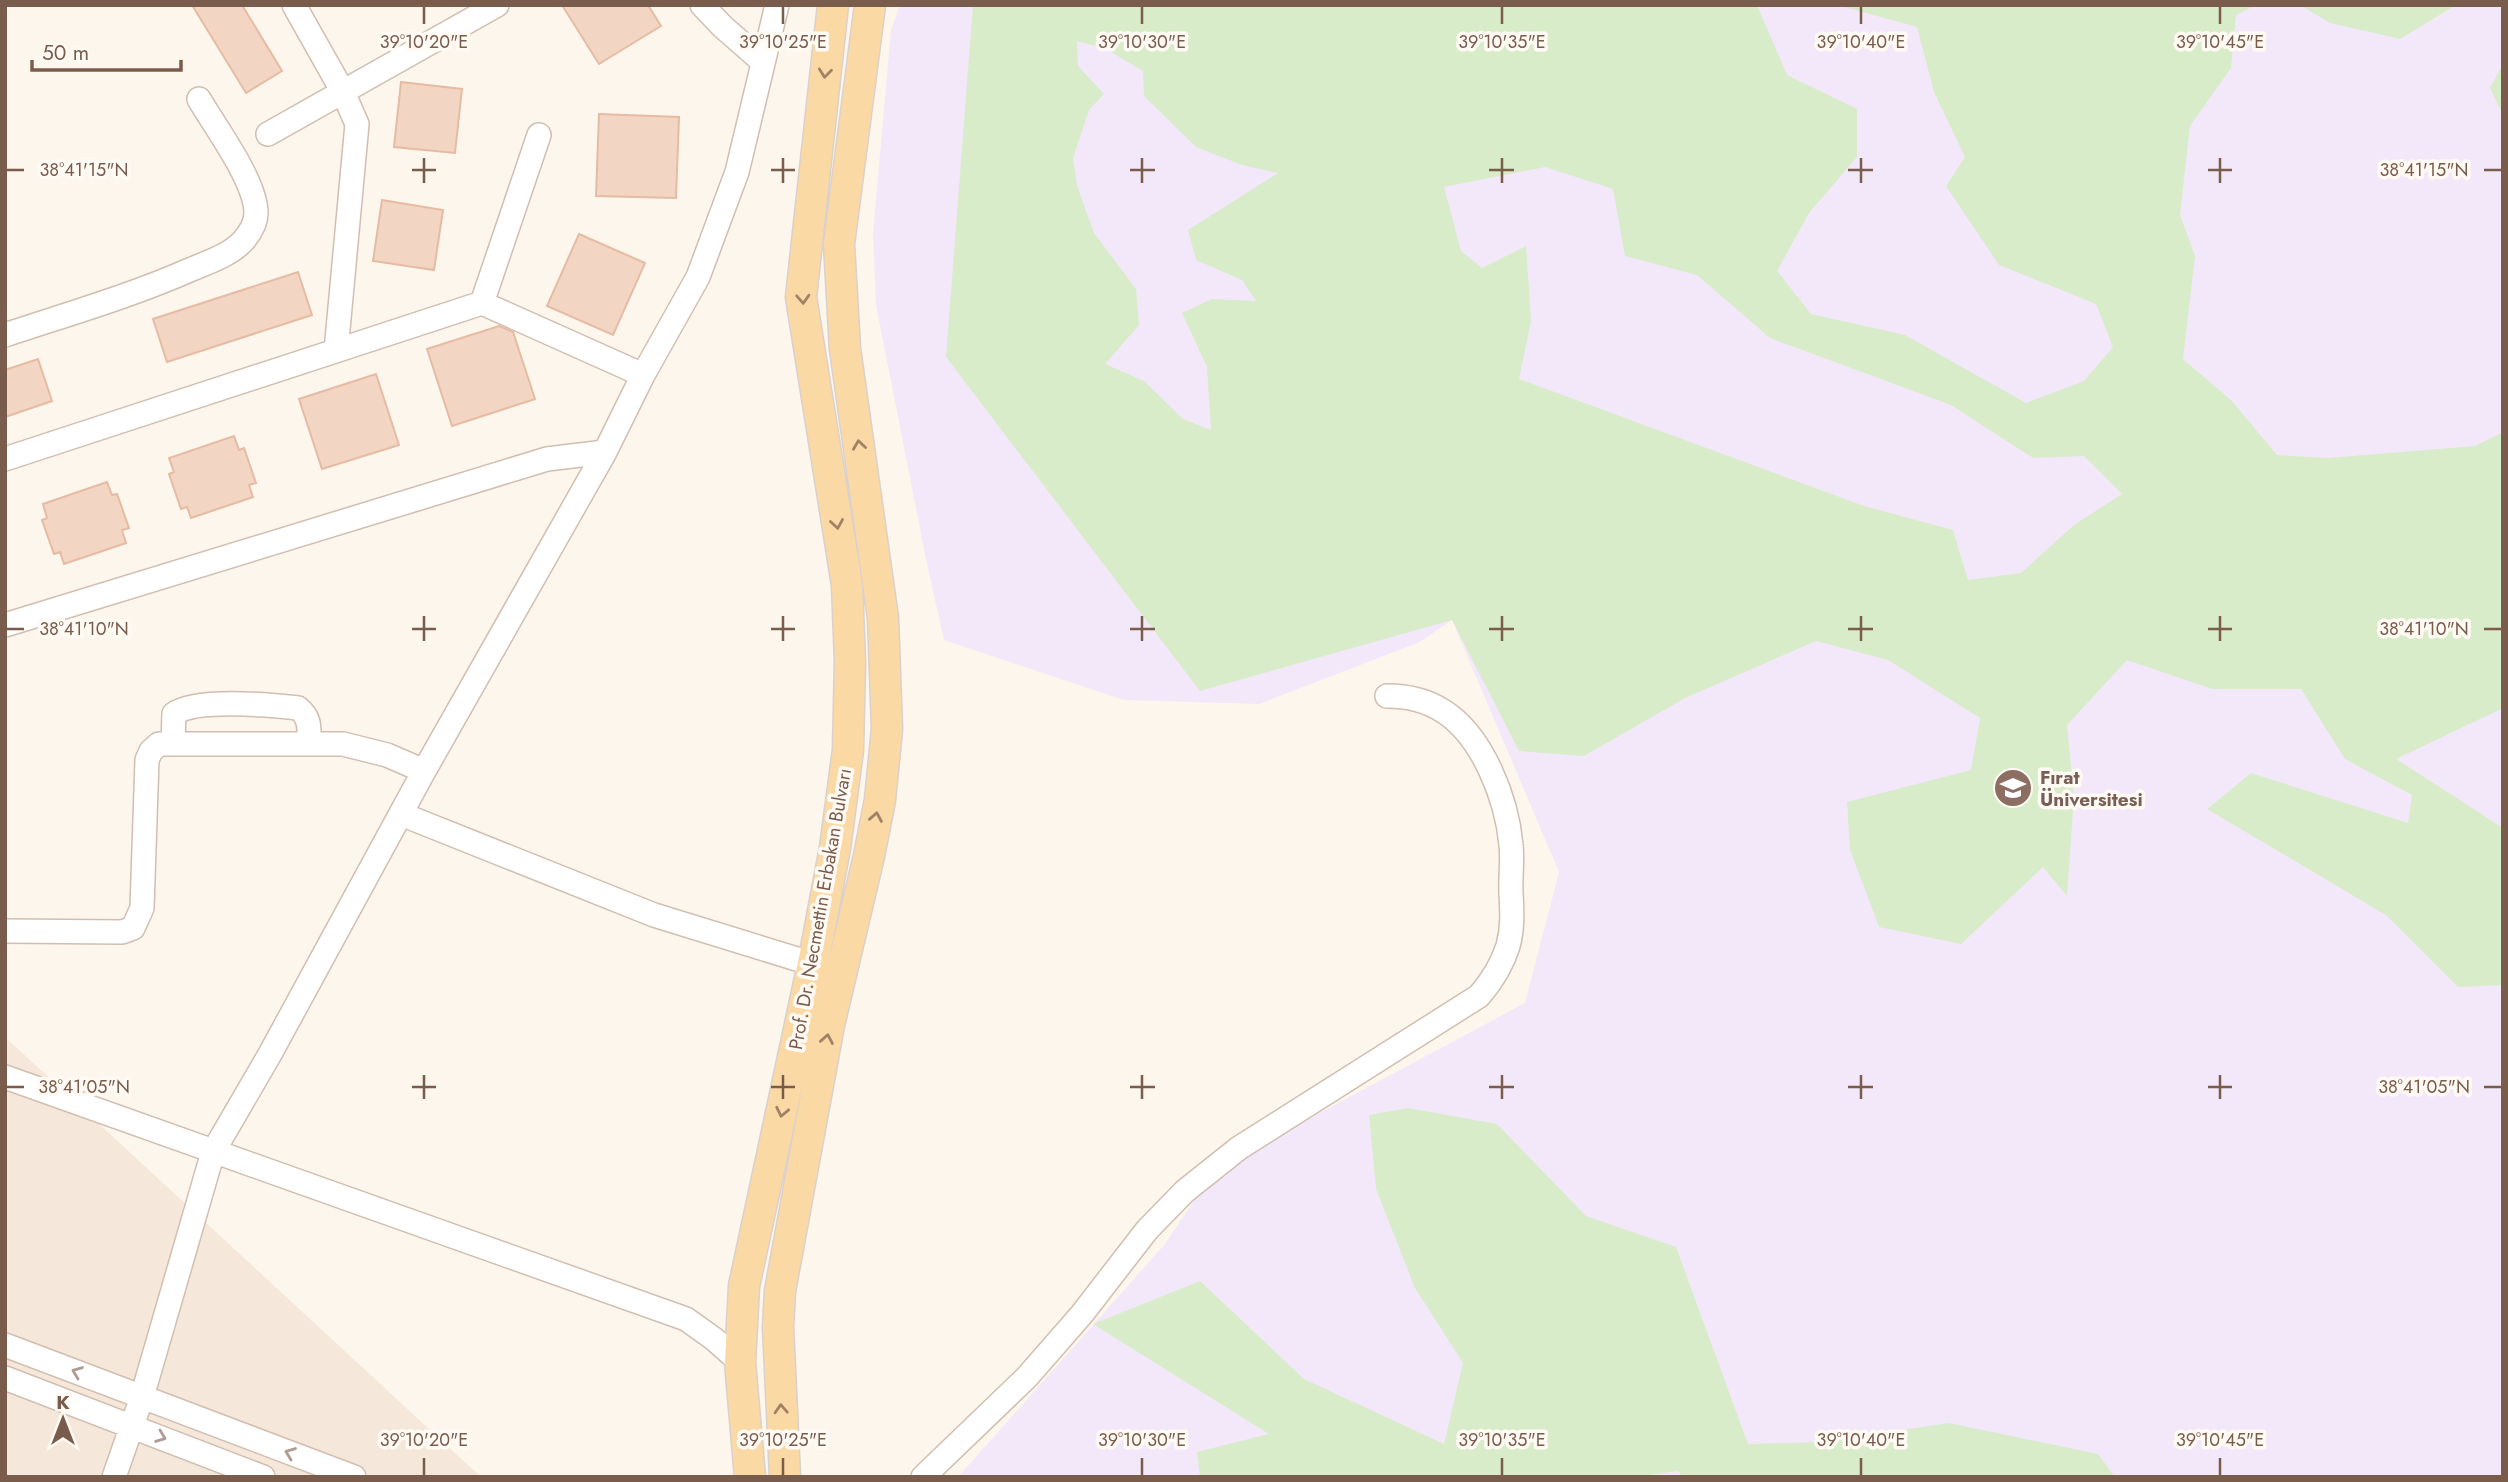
<svg xmlns="http://www.w3.org/2000/svg" width="2508" height="1482" viewBox="0 0 2508 1482" font-family="Jost,sans-serif">
	<rect width="100%" height="100%" fill="#fdf6ec"/>
	<path fill="#f5e8da" d="M 5,1037 L 481,1477 L 5,1477 Z"/>
	<path fill="#f3e8fa" d="M 900,5 L 2503,5 L 2503,1477 L 958,1477 L 1165,1244 L 1215,1169 L 1525,1003 L 1559,872 L 1452,620 L 1420,642 L 1259,704 L 1124,700 L 944,640 L 927,564 L 876,305 L 873,233 L 891,30 Z"/>
	<path fill="#d8ecc9" fill-rule="evenodd" d="M 973,5 L 1757,5 L 1787,75 L 1857,109 L 1857,157 L 1809,213 L 1777,271 L 1811,314 L 1905,335 L 2026,403 L 2084,381 L 2113,347 L 2096,304 L 1999,265 L 1946,186 L 1965,157 L 1934,92 L 1917,27 L 1837,5 L 2256,5 L 2236,15 L 2231,68 L 2190,126 L 2180,215 L 2195,256 L 2183,359 L 2231,400 L 2277,455 L 2328,458 L 2475,446 L 2503,432 L 2503,708 L 2396,759 L 2503,828 L 2503,985 L 2458,987 L 2386,915 L 2207,809 L 2251,773 L 2408,823 L 2412,795 L 2345,759 L 2301,689 L 2212,689 L 2127,660 L 2067,725 L 2074,797 L 2067,896 L 2043,867 L 1961,944 L 1879,927 L 1850,850 L 1847,802 L 1971,770 L 1980,718 L 1888,660 L 1816,641 L 1685,698 L 1584,756 L 1519,751 L 1452,620 L 1200,691 L 946,357 ZM 1077,41 L 1106,49 L 1143,71 L 1144,96 L 1196,147 L 1242,165 L 1278,173 L 1188,230 L 1196,260 L 1242,280 L 1256,301 L 1212,299 L 1182,313 L 1207,367 L 1211,430 L 1183,419 L 1144,381 L 1105,364 L 1139,325 L 1136,289 L 1094,233 L 1077,186 L 1073,158 L 1089,110 L 1104,94 L 1078,66 ZM 1545,167 L 1613,189 L 1625,256 L 1697,275 L 1770,338 L 1951,405 L 2033,458 L 2084,456 L 2122,494 L 2074,525 L 2021,573 L 1968,580 L 1953,530 L 1864,506 L 1519,379 L 1531,321 L 1526,246 L 1482,268 L 1461,251 L 1444,187 Z
		M 2300,5 L 2456,5 L 2400,39 L 2330,23 Z
		M 2503,64 L 2503,115 L 2490,88 Z
		M 1408,1108 L 1497,1124 L 1586,1216 L 1676,1247 L 1748,1444 L 1821,1442 L 1949,1423 L 2098,1454 L 2115,1477 L 1683,1477 L 1678,1471 L 1635,1477 L 1200,1477 L 1197,1452 L 1269,1434 L 1093,1324 L 1200,1281 L 1304,1379 L 1444,1444 L 1463,1363 L 1415,1288 L 1376,1189 L 1369,1115 Z"/>
	<path fill="#f3d5c3" stroke="#e6bba3" stroke-width="2" d="M 192,5 L 242,5 L 282,71 L 246,93 Z
		M 562,5 L 648,5 L 661,26 L 599,64 Z
		M 401,82 L 462,89 L 455,153 L 394,147 Z
		M 599,114 L 679,117 L 676,198 L 596,196 Z
		M 382,200 L 443,210 L 434,270 L 373,261 Z
		M 579,234 L 645,263 L 613,335 L 547,306 Z
		M 298,272 L 312,315 L 167,362 L 153,319 Z
		M 499,326 L 513,332 L 535,399 L 452,426 L 427,349 Z
		M 38,359 L 52,401 L 5,417 L 5,370 Z
		M 376,374 L 399,445 L 322,469 L 299,399 Z
		M 234,436 L 239,450 L 244,448 L 256,483 L 249,485 L 253,497 L 191,518 L 187,507 L 181,509 L 169,474 L 174,472 L 169,458 Z
		M 107,482 L 112,495 L 117,494 L 129,528 L 122,530 L 126,543 L 64,564 L 60,552 L 54,554 L 42,520 L 47,518 L 43,504 Z"/>
	<g fill="none" stroke-linecap="round" stroke-linejoin="round">
		<defs>
			<path id="minor" d="M 294,5 L 343,92 L 357,124 L 336,351
				M 702,5 L 723,27 L 762,61
				M 268,134 L 497,5
				M 482,303 L 643,375
				M 5,335 C 68,314 131,296 192,269 C 209,262 230,255 243,241 C 250,233 256,223 256,213 C 256,181 215,127 199,99
				M 5,459 L 482,303 L 539,135
				M 5,625 L 547,459 L 605,452
				M 173,743 L 174,714 C 195,698 271,705 298,708 C 311,718 309,729 309,744
				M 401,814 L 654,915 L 813,964
				M 5,931 L 122,932 L 133,928 L 142,908 L 147,760 L 151,751 L 159,744 L 343,744 L 387,755 L 424,771
				M 5,1077 L 686,1319 L 714,1339 L 740,1362
				M 5,1345 L 354,1477
				M 5,1378 L 263,1477
				M 114,1477 L 142,1397 L 213,1152 L 270,1054 L 424,771 L 605,452 L 643,375 L 698,277 L 737,172 L 777,5
				M 923,1477 L 1027,1377 L 1082,1314 L 1147,1230 L 1185,1191 L 1239,1148 L 1479,996 C 1492,981 1502,965 1508,946 C 1513,928 1512,911 1511,893 C 1510,877 1513,861 1511,845 C 1507,800 1483,736 1443,711 C 1426,700 1407,696 1387,696"/>
			<path id="major" d="M 750,1477 L 740,1362 L 744,1286 L 813,964 L 835,848 L 848,750 L 850,661 L 847,585 L 801,297 L 833,5
				M 785,1477 L 778,1327 L 780,1291 L 829,1025 L 869,856 L 880,800 L 887,729 L 883,618 L 845,349 L 839,244 L 870,5"/>
		</defs>
		<use href="#minor" stroke="#d1beb0" stroke-width="26"/>
		<use href="#major" stroke="#dad1cd" stroke-width="33"/>
		<use href="#minor" stroke="#fff" stroke-width="23"/>
		<use href="#major" stroke="#fbd9a5" stroke-width="30"/>
	</g>
	<defs><path id="oneway-chevron" d="M-2-3.5L2.5 0L-2 3.5" fill="none" stroke-width="1.6" stroke-linecap="round" stroke-linejoin="round" transform="scale(1.75)"/></defs>
	<g stroke="#a18267">
		<use href="#oneway-chevron" transform="translate(825 73) rotate(96)"/>
		<use href="#oneway-chevron" transform="translate(803 299) rotate(87)"/>
		<use href="#oneway-chevron" transform="translate(859 445) rotate(-98)"/>
		<use href="#oneway-chevron" transform="translate(837 524) rotate(81)"/>
		<use href="#oneway-chevron" transform="translate(876 817) rotate(-80)"/>
		<use href="#oneway-chevron" transform="translate(827 1039) rotate(-80)"/>
		<use href="#oneway-chevron" transform="translate(782 1112) rotate(102)"/>
		<use href="#oneway-chevron" transform="translate(781 1409) rotate(-93)"/>
	</g>
	<g stroke="#af9d94">
		<use href="#oneway-chevron" transform="translate(77 1372) rotate(-159)"/>
		<use href="#oneway-chevron" transform="translate(161 1437) rotate(21)"/>
		<use href="#oneway-chevron" transform="translate(290 1453) rotate(-159)"/>
	</g>
	<path fill="none" stroke="#7a5c4d" stroke-width="2.5" d="M 424,7 L 424,24M 783,7 L 783,24M 1142,7 L 1142,24M 1502,7 L 1502,24M 1861,7 L 1861,24M 2220,7 L 2220,24M 424,158 L 424,183M 783,158 L 783,183M 1142,158 L 1142,183M 1502,158 L 1502,183M 1861,158 L 1861,183M 2220,158 L 2220,183M 7,170 L 24,170M 412,170 L 436,170M 771,170 L 795,170M 1130,170 L 1155,170M 1489,170 L 1514,170M 1848,170 L 1873,170M 2208,170 L 2232,170M 2484,170 L 2501,170M 424,616 L 424,641M 783,616 L 783,641M 1142,616 L 1142,641M 1502,616 L 1502,641M 1861,616 L 1861,641M 2220,616 L 2220,641M 7,629 L 24,629M 412,629 L 436,629M 771,629 L 795,629M 1130,629 L 1155,629M 1489,629 L 1514,629M 1848,629 L 1873,629M 2208,629 L 2232,629M 2484,629 L 2501,629M 424,1075 L 424,1099M 783,1075 L 783,1099M 1142,1075 L 1142,1099M 1502,1075 L 1502,1099M 1861,1075 L 1861,1099M 2220,1075 L 2220,1099M 7,1087 L 24,1087M 412,1087 L 436,1087M 771,1087 L 795,1087M 1130,1087 L 1155,1087M 1489,1087 L 1514,1087M 1848,1087 L 1873,1087M 2208,1087 L 2232,1087M 2484,1087 L 2501,1087M 424,1458 L 424,1475M 783,1458 L 783,1475M 1142,1458 L 1142,1475M 1502,1458 L 1502,1475M 1861,1458 L 1861,1475M 2220,1458 L 2220,1475"/>
	<defs>
		<symbol id="university-disc" viewBox="-11 -11 22 22"><circle r="9.5" fill="#8d6e63" stroke="#fffaf3"/><path d="M0-5L7-2L0 1L-7-2ZM-4 1L0 2.5L4 1V4Q0 6-4 4Z" fill="#fff"/></symbol>
	</defs>
	<g fill-rule="evenodd">
		<use href="#university-disc" x="1991" y="766" width="44" height="44"/>
	</g>
	<g text-anchor="middle" dominant-baseline="central" stroke-width="7" stroke-linejoin="round" paint-order="stroke">
		<g font-size="19" font-weight="bold" fill="#785e54" stroke="#fffaf3" text-anchor="start">
			<text x="2040" y="777">Fırat<tspan x="2040" dy="22">Üniversitesi</tspan></text>
		</g>
		<g font-size="19" fill="#7a5c4d" stroke="#fffaf3">
			<text transform="translate(820 909) rotate(-80)">Prof. Dr. Necmettin Erbakan Bulvarı</text>
		</g>
	</g>
	<g font-size="18" text-anchor="middle" fill="#7a5c4d" stroke="#fffaf3" stroke-width="7" stroke-linejoin="round" paint-order="stroke">
		<text x="424" y="48">39°10'20"E</text>
		<text x="783" y="48">39°10'25"E</text>
		<text x="1142" y="48">39°10'30"E</text>
		<text x="1502" y="48">39°10'35"E</text>
		<text x="1861" y="48">39°10'40"E</text>
		<text x="2220" y="48">39°10'45"E</text>
		<text x="84" y="176">38°41'15"N</text>
		<text x="2424" y="176">38°41'15"N</text>
		<text x="84" y="635">38°41'10"N</text>
		<text x="2424" y="635">38°41'10"N</text>
		<text x="84" y="1093">38°41'05"N</text>
		<text x="2424" y="1093">38°41'05"N</text>
		<text x="424" y="1446">39°10'20"E</text>
		<text x="783" y="1446">39°10'25"E</text>
		<text x="1142" y="1446">39°10'30"E</text>
		<text x="1502" y="1446">39°10'35"E</text>
		<text x="1861" y="1446">39°10'40"E</text>
		<text x="2220" y="1446">39°10'45"E</text>
	</g>
	<rect width="2508" height="1482" fill="none" stroke="#7a5c4d" stroke-width="14"/>
	<g transform="translate(63 1419)" stroke="#fffaf3" stroke-width="5" paint-order="stroke">
	<path d="M0-5L12 26L0 18L-12 26Z" fill="#7a5c4d"/>
	<text y="-10" font-size="19" font-weight="bold" text-anchor="middle" fill="#7a5c4d">K</text>
	</g>
	<path d="M32 60v10h149v-10" fill="none" stroke="#7a5c4d" stroke-width="3.5"/>
	<text x="42" y="60" font-size="21" fill="#7a5c4d" stroke="#fffaf3" stroke-width="5" paint-order="stroke">50 m</text>
</svg>
